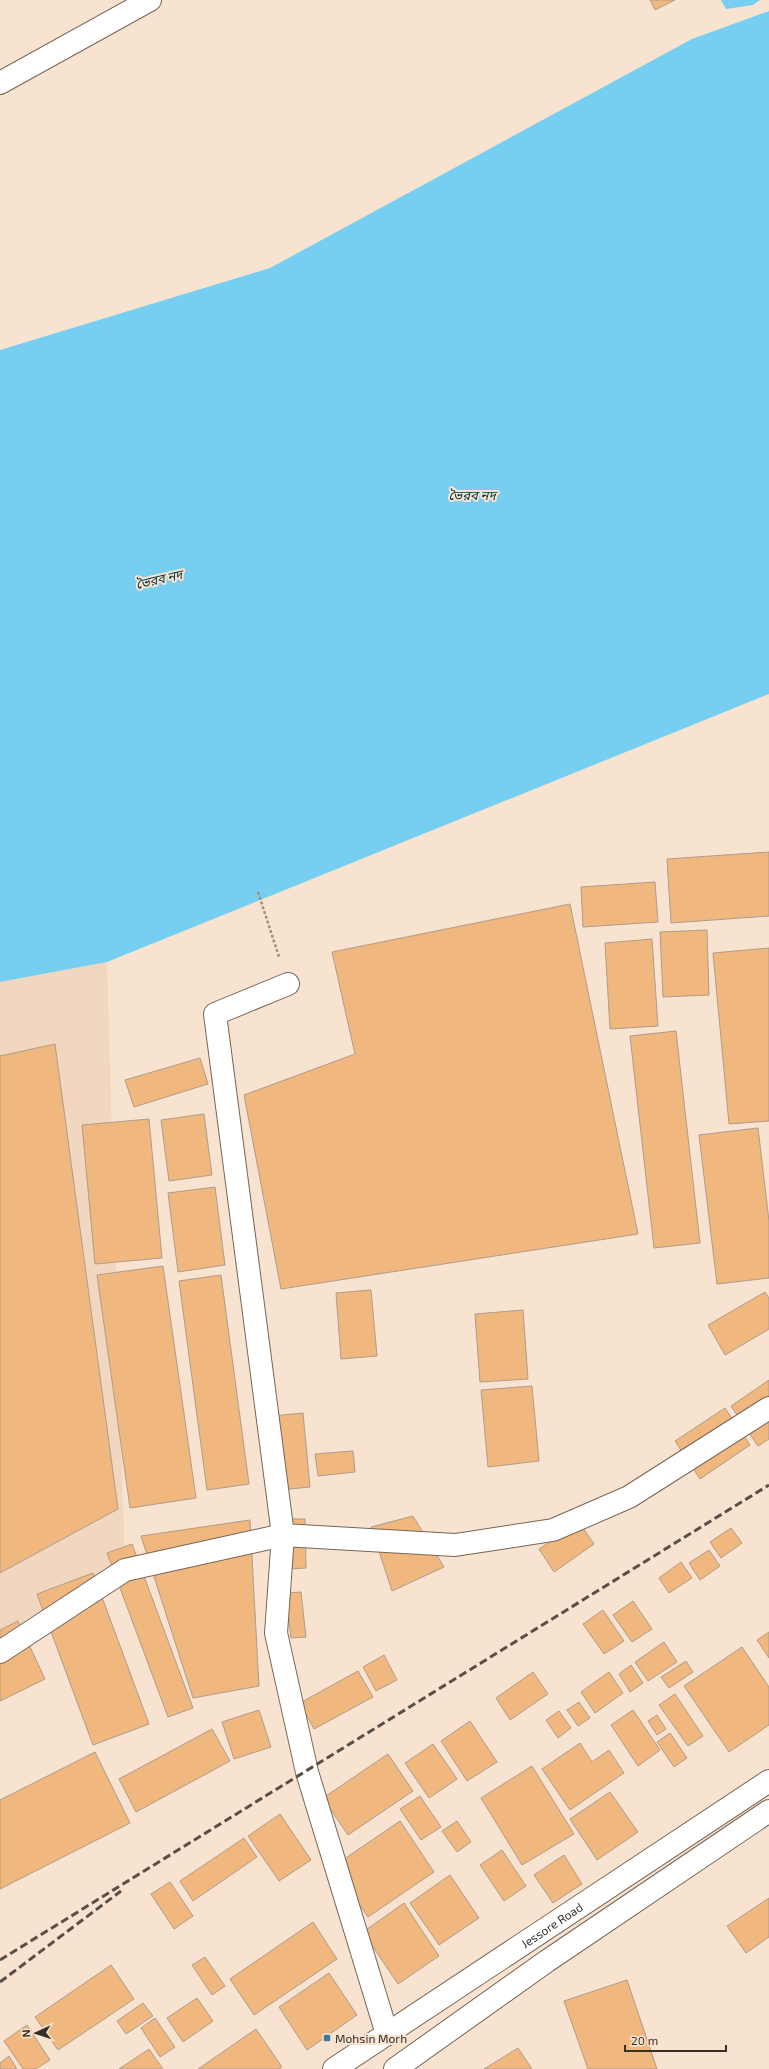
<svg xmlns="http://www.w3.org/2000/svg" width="769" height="2069" viewBox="0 0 769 2069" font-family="'Exo 2','Noto Sans Bengali',sans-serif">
	<rect width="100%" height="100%" fill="#f7e3d0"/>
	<path fill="#f1d7bf" d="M 107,962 L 125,1570 L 0,1650 L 0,982 Z"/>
	<path fill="#76cff1" d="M 721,0 L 760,0 L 753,5 L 726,9 Z
		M 769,11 L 769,694 L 107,962 L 0,982 L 0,350 L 270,268 L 692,39 Z"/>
	<path fill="#f0b77f" stroke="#af9c8a" d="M 650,0 L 675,0 L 655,10 Z
		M 769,852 L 769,916 L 671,923 L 667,859 Z
		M 655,882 L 658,922 L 583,927 L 581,887 Z
		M 570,904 L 638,1234 L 281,1289 L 244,1095 L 355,1054 L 332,952 Z
		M 707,930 L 709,995 L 663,997 L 660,932 Z
		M 652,939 L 658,1026 L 610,1029 L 605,943 Z
		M 769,948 L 769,1121 L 729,1124 L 713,953 Z
		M 676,1031 L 700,1243 L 654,1248 L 630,1036 Z
		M 55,1044 L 118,1509 L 0,1573 L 0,1056 Z
		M 200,1058 L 208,1084 L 134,1107 L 125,1080 Z
		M 204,1114 L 212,1175 L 169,1181 L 161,1120 Z
		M 149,1119 L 162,1258 L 95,1264 L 82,1125 Z
		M 758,1128 L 769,1221 L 769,1278 L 717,1284 L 699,1135 Z
		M 215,1187 L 225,1265 L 178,1272 L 168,1193 Z
		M 163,1266 L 196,1498 L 130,1508 L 97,1275 Z
		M 221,1275 L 249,1484 L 207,1490 L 179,1281 Z
		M 371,1290 L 377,1356 L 341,1359 L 336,1293 Z
		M 765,1292 L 769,1298 L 769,1329 L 725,1355 L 708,1325 Z
		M 523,1310 L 528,1379 L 480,1382 L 475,1314 Z
		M 769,1380 L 769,1439 L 758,1446 L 731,1406 Z
		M 532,1386 L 539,1461 L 488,1467 L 481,1390 Z
		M 725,1408 L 750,1445 L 700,1479 L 675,1441 Z
		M 303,1413 L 310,1487 L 280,1490 L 273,1416 Z
		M 353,1451 L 355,1472 L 318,1476 L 315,1454 Z
		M 413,1516 L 444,1567 L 392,1591 L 371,1527 Z
		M 288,1519 L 305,1519 L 306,1568 L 289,1569 Z
		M 250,1520 L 259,1686 L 193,1698 L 141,1536 Z
		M 579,1522 L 594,1544 L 554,1572 L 539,1549 Z
		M 731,1528 L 742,1543 L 721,1558 L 710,1542 Z
		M 132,1544 L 193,1708 L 168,1717 L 107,1553 Z
		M 709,1550 L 720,1566 L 700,1580 L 689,1563 Z
		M 681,1562 L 692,1578 L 669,1593 L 659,1578 Z
		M 93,1573 L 149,1724 L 93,1745 L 37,1594 Z
		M 301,1592 L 306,1637 L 291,1638 L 286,1593 Z
		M 633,1601 L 652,1629 L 632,1642 L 613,1615 Z
		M 603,1610 L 624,1641 L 604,1654 L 583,1624 Z
		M 18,1621 L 45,1679 L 0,1701 L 0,1630 Z
		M 769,1632 L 769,1658 L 757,1640 Z
		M 664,1642 L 677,1662 L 648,1681 L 635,1662 Z
		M 742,1647 L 769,1687 L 769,1725 L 729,1752 L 684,1686 Z
		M 384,1655 L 397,1680 L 376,1691 L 363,1667 Z
		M 686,1661 L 693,1672 L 669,1688 L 661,1677 Z
		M 631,1665 L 643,1683 L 630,1692 L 619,1674 Z
		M 358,1671 L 373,1697 L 314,1729 L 300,1703 Z
		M 533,1672 L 548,1694 L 510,1720 L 496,1698 Z
		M 609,1672 L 623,1693 L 595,1713 L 581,1692 Z
		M 675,1694 L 703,1736 L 688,1746 L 659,1705 Z
		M 579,1702 L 590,1718 L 578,1726 L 567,1710 Z
		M 259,1710 L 271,1747 L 234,1759 L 222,1722 Z
		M 633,1710 L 660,1750 L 638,1766 L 611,1725 Z
		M 559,1711 L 571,1728 L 558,1738 L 546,1720 Z
		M 657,1715 L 666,1729 L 657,1735 L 648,1721 Z
		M 470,1721 L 497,1762 L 467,1781 L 441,1741 Z
		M 212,1729 L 230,1761 L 136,1812 L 119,1779 Z
		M 670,1733 L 687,1758 L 674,1767 L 657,1742 Z
		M 580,1743 L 592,1762 L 609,1750 L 624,1773 L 570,1810 L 542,1769 Z
		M 433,1744 L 457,1779 L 429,1798 L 405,1763 Z
		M 95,1752 L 130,1823 L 0,1889 L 0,1800 Z
		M 388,1754 L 413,1791 L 348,1835 L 323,1798 Z
		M 532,1766 L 574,1834 L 522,1865 L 481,1798 Z
		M 610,1792 L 638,1832 L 597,1860 L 570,1819 Z
		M 420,1796 L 441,1827 L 421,1840 L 400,1809 Z
		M 280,1814 L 311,1860 L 279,1881 L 248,1836 Z
		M 400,1821 L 434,1872 L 368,1917 L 334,1866 Z
		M 457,1821 L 471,1842 L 457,1852 L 442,1831 Z
		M 244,1838 L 257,1857 L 193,1901 L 180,1881 Z
		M 502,1850 L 526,1886 L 504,1901 L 480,1865 Z
		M 564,1855 L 582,1884 L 553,1903 L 534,1875 Z
		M 450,1875 L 479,1918 L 439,1945 L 410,1903 Z
		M 170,1882 L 193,1916 L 174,1929 L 151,1894 Z
		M 769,1898 L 769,1937 L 746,1953 L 727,1926 Z
		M 404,1903 L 439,1956 L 398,1984 L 363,1932 Z
		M 313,1922 L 337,1959 L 254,2015 L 230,1979 Z
		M 205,1957 L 225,1986 L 212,1995 L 192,1965 Z
		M 111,1965 L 134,1999 L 58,2050 L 35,2017 Z
		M 329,1973 L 357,2015 L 307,2050 L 279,2007 Z
		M 627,1980 L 657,2069 L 588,2069 L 564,2001 Z
		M 197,1998 L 213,2021 L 183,2042 L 167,2018 Z
		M 143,2003 L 153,2016 L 126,2034 L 117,2021 Z
		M 155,2018 L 175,2047 L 160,2057 L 141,2028 Z
		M 27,2025 L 50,2060 L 36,2069 L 23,2069 L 4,2041 Z
		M 256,2029 L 282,2067 L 279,2069 L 198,2069 Z
		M 518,2048 L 532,2069 L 484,2069 Z
		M 149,2049 L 163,2069 L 119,2069 Z
		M 9,2056 L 17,2069 L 0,2069 L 0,2063 Z"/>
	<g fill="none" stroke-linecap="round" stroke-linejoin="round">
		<defs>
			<path id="street" d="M 0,83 L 150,0
				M 288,984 L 215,1014 L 283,1535 L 276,1633 L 307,1772 L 387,2034
				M 0,1652 L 125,1570 L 283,1535 L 455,1545 L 553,1530 L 629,1497 L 769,1408"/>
			<g id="highway">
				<path id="s1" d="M 334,2069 L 769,1781"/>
				<path d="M 395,2069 L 547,1961 L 769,1811"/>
			</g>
		</defs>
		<use href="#street" stroke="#776555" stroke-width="24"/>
		<use href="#highway" stroke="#776555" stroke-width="24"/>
		<path stroke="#9f9083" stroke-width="2.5" stroke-dasharray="3 2" stroke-linecap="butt" d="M 258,892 L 279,957"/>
		<use href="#street" stroke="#fff" stroke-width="22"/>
		<use href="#highway" stroke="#fff" stroke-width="22"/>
		<path stroke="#594f46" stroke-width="3" stroke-dasharray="8 4" stroke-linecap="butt" d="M 0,1960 L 769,1485
			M 0,1982 L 121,1891"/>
	</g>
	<rect fill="#3f7c93" stroke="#f7e3d0" stroke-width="1.5" x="323" y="2034" width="8" height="8" rx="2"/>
	<g text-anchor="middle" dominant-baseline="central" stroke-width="4" stroke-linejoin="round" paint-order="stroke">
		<g font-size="12" fill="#362e27" stroke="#f7e3d0">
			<text stroke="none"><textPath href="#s1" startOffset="261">Jessore Road</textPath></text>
		</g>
		<g font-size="12" fill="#362e27" stroke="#f7e3d0" text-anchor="start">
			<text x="335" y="2038">Mohsin Morh</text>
		</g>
		<g font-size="13" font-style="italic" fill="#032f3d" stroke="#f7e3d0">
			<text x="472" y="495">ভৈরব নদ</text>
			<text transform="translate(159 579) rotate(-13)">ভৈরব নদ</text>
		</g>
	</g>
	<g transform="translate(36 2033) rotate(267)" stroke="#f7e3d0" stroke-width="3" paint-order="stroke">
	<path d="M0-3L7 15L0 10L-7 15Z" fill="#362e27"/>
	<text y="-6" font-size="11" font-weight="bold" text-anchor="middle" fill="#362e27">N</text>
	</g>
	<path d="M625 2045v6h101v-6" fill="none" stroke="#362e27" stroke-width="2"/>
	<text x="631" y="2045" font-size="12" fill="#362e27" stroke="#f7e3d0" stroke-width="3" paint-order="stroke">20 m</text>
</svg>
